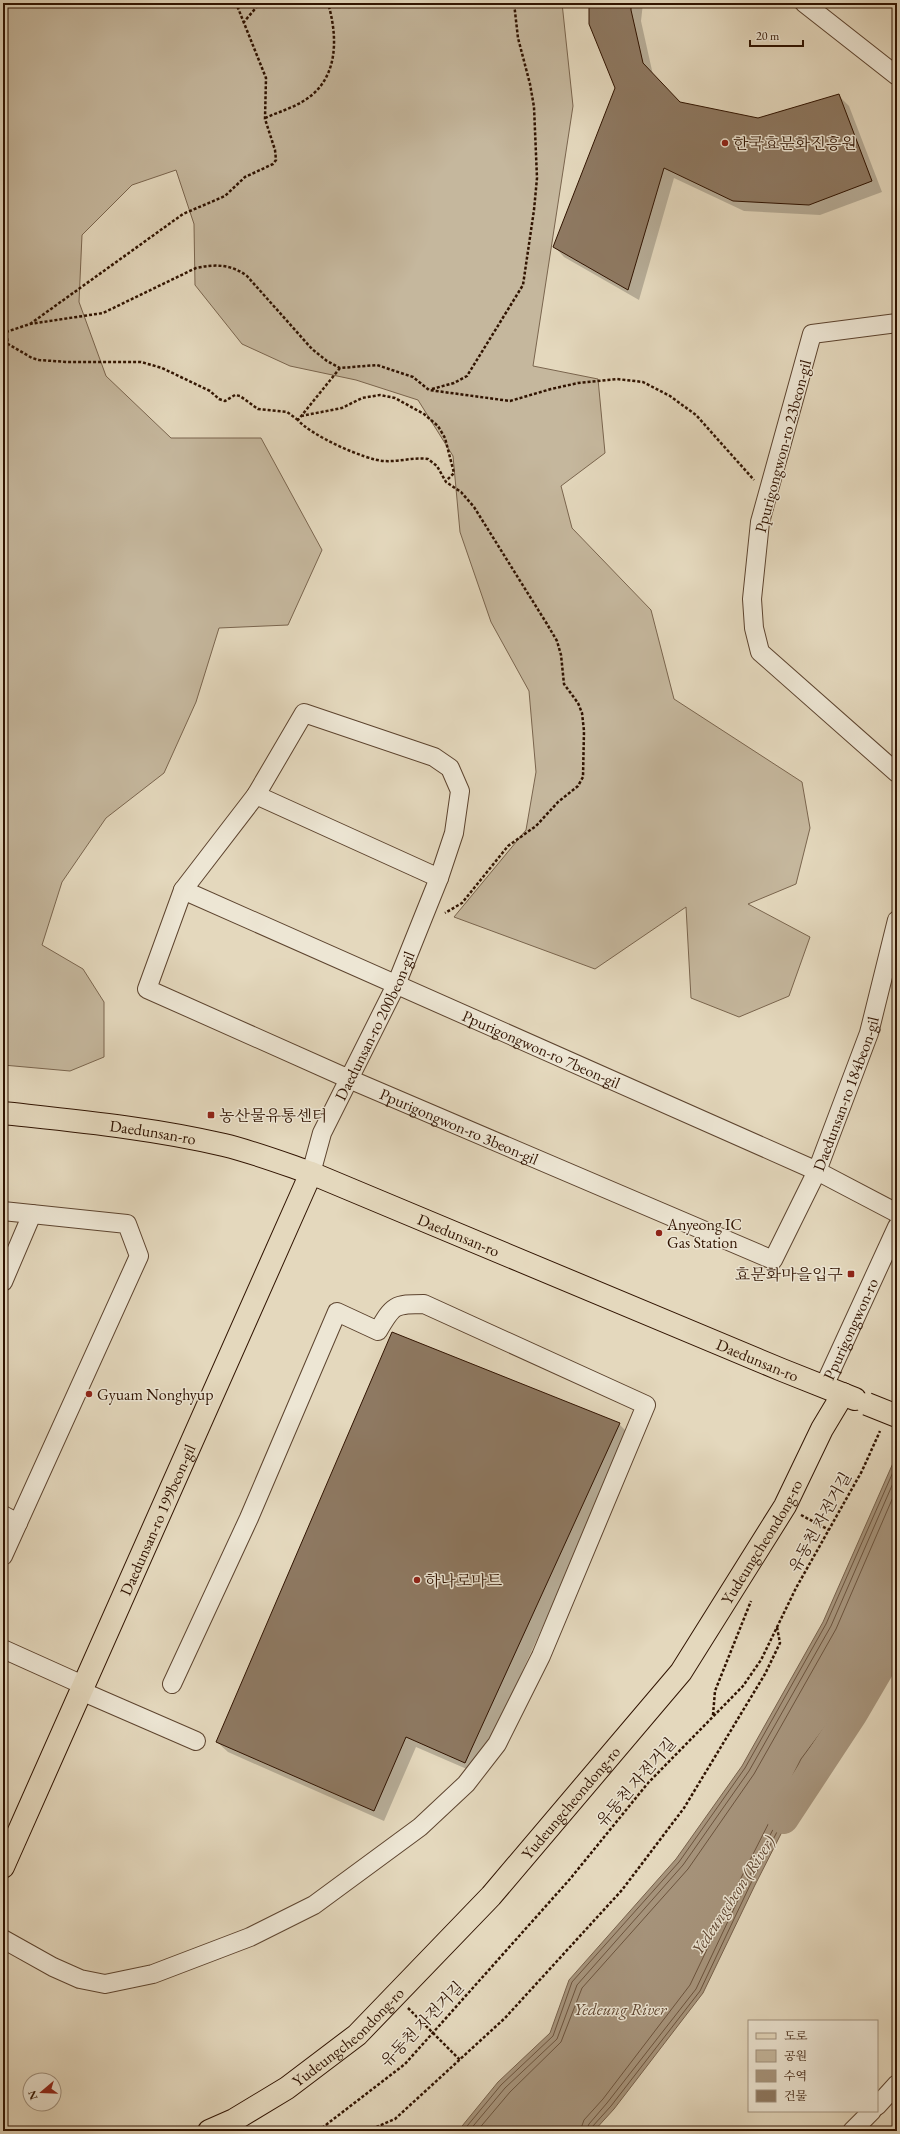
<svg xmlns="http://www.w3.org/2000/svg" width="900" height="2134" viewBox="0 0 900 2134" font-family="'EB Garamond','Noto Serif KR',serif">
	<rect width="100%" height="100%" fill="#e4d8bd"/>
	<filter id="stains"><feTurbulence type="fractalNoise" baseFrequency=".005" numOctaves="4"/><feColorMatrix values="0 0 0 0 .2 0 0 0 0 .09 0 0 0 0 .02 0 0 0 .5 -.17"/></filter>
	<radialGradient id="worn" r=".72"><stop offset=".6" stop-color="#630" stop-opacity="0"/><stop offset="1" stop-color="#630" stop-opacity=".3"/></radialGradient>
	<path fill="#c5b79d" stroke="#7a654e" d="M 3,3 L 562,3 L 573,106 L 533,366 L 598,379 L 605,453 L 561,486 L 572,528 L 651,610 L 674,699 L 802,782 L 810,828 L 796,884 L 748,904 L 810,937 L 789,996 L 739,1017 L 691,998 L 686,907 L 595,969 L 454,917 L 526,830 L 536,772 L 529,691 L 491,622 L 460,532 L 453,456 L 418,400 L 356,380 L 290,366 L 242,344 L 195,285 L 194,224 L 176,170 L 132,185 L 82,235 L 79,302 L 106,376 L 171,438 L 261,438 L 322,550 L 288,625 L 219,628 L 196,702 L 164,773 L 106,818 L 62,882 L 42,945 L 83,969 L 104,1002 L 104,1057 L 70,1071 L 3,1065 Z"/>
	<path fill="#a7957d" stroke="#77614b" d="M 897,1454 L 897,1661 L 888,1667 L 815,1767 L 755,1885 L 703,1993 L 614,2109 L 594,2131 L 458,2131 L 498,2082 L 550,2033 L 569,1980 L 676,1859 L 742,1766 L 823,1622 Z"/>
	<path fill="#0003" d="M 590,3 L 643,3 L 641,21 L 653,75 L 680,103 L 758,119 L 839,96 L 849,106 L 882,192 L 820,215 L 744,211 L 674,178 L 639,300 L 564,257 L 554,246 L 616,88 Z
		M 619,1424 L 630,1435 L 476,1773 L 416,1747 L 384,1821 L 228,1752 L 217,1742 Z"/>
	<g fill="none" stroke-linecap="round" stroke-linejoin="round">
		<path stroke="#6c543e" stroke-width="1" d="M 463,2131 L 501,2085 L 553,2036 L 572,1982 L 679,1862 L 745,1768 L 826,1624 L 897,1463
			M 469,2131 L 505,2088 L 557,2039 L 577,1985 L 683,1865 L 749,1771 L 831,1626 L 897,1474
			M 477,2131 L 510,2092 L 561,2042 L 582,1988 L 688,1869 L 754,1774 L 836,1629 L 897,1488
			M 580,2131 L 584,2120 L 603,2099 L 690,1985 L 741,1878 L 801,1759 L 876,1658 L 889,1648 L 897,1647
			M 586,2131 L 589,2124 L 607,2103 L 696,1989 L 747,1881 L 807,1762 L 881,1661 L 891,1654 L 897,1653
			M 591,2131 L 592,2127 L 611,2106 L 700,1991 L 751,1883 L 811,1765 L 885,1665 L 897,1658"/>
		<path stroke="#a7957d" stroke-width="32" d="M 783,1818 L 852,1713 L 897,1636"/>
	</g>
	<path fill="#8e7962" stroke="#301300" d="M 589,3 L 631,3 L 631,10 L 643,63 L 680,102 L 758,118 L 839,94 L 872,181 L 809,205 L 733,201 L 664,168 L 628,290 L 553,247 L 615,88 L 589,24 Z
		M 392,1332 L 620,1423 L 465,1763 L 406,1737 L 374,1811 L 216,1742 Z"/>
	<g fill="none" stroke-linecap="round" stroke-linejoin="round">
		<defs>
			<g id="minor">
				<path d="M 804,3 L 897,76"/>
				<path d="M 897,323 L 812,334 L 760,522 L 752,599 L 754,628 L 760,652 L 897,773"/>
				<path d="M 256,795 L 439,878"/>
				<path id="s1" d="M 183,890 L 817,1171 L 897,1213"/>
				<path id="s2" d="M 311,1173 L 322,1133 L 396,985 L 439,878 L 454,833 L 460,791 L 450,768 L 434,757 L 304,713 L 256,795 L 183,890 L 147,989 L 349,1079 L 773,1260 L 817,1171 L 869,1033 L 897,920"/>
				<path d="M 3,1211 L 127,1224 L 139,1256 L 3,1556"/>
				<path d="M 3,1282 L 32,1214"/>
				<path id="s3" d="M 824,1386 L 897,1227"/>
				<path d="M 3,1515 L 18,1523"/>
				<path d="M 3,1649 L 83,1685"/>
				<path d="M 81,1691 L 196,1741"/>
				<path d="M 3,1939 L 53,1967 L 80,1979 L 105,1984 L 153,1974 L 250,1937 L 314,1905 L 420,1827 L 466,1784 L 497,1744 L 541,1656 L 646,1405 L 424,1304 C 394,1304 393,1305 378,1331 L 337,1312 L 249,1518 L 172,1684"/>
				<path d="M 877,2106 L 897,2084"/>
				<path d="M 852,2131 L 872,2111"/>
			</g>
			<g id="major">
				<path id="s4" d="M 3,1113 C 76,1121 152,1128 224,1145 C 253,1152 282,1163 311,1173 L 782,1370 L 855,1399"/>
				<path id="s5" d="M 3,1867 L 311,1173"/>
				<path id="s6" d="M 209,2131 L 234,2120 L 287,2088 L 357,2035 L 491,1896 L 681,1672 L 785,1506 L 822,1429 L 843,1394"/>
			</g>
		</defs>
		<use href="#minor" stroke="#5d442f" stroke-width="20"/>
		<use href="#major" stroke="#301300" stroke-width="24"/>
		<path stroke="#301300" stroke-width="2.5" stroke-dasharray="3 2" stroke-linecap="butt" d="M 243,23 L 260,3
			M 265,118 C 281,111 299,106 312,95 C 339,72 337,34 328,3
			M 30,324 L 183,214 L 225,196 L 245,177 L 273,164 L 276,160 L 275,150 L 265,119 L 266,78 L 236,3
			M 3,330 L 6,332 L 8,344 L 32,358 L 39,360 L 67,362 L 141,362 L 162,368 L 210,391 L 219,399 L 225,401 L 235,395 L 240,396 L 258,409 L 287,412 L 298,420
			M 6,332 L 30,324 L 103,313 L 196,268 C 215,264 231,264 247,276 L 312,349 L 327,361 L 340,368 L 377,365 L 413,377 L 429,390 L 510,401 L 551,389 L 578,383 L 617,379 L 643,382 L 670,396 L 696,415 L 754,480
			M 3,352 L 8,344
			M 340,368 L 298,420 C 310,435 365,460 384,461 C 399,462 413,457 428,459 L 437,466 L 446,482 L 461,492 L 474,507 L 547,624 L 557,641 L 561,655 L 564,684 L 578,703 L 582,713 L 584,731 L 583,777 L 578,786 L 558,802 L 536,826 L 508,846 L 462,903 L 445,913
			M 432,389 L 454,383 L 467,376 L 523,285 L 534,210 L 537,178 L 534,107 L 530,84 L 518,38 L 514,3
			M 301,416 L 342,408 L 362,398 L 380,395 L 395,398 L 424,414 L 438,426 L 445,438 L 454,473 L 446,481
			M 801,1515 L 829,1530
			M 713,1715 L 715,1691 L 751,1601
			M 408,2008 L 460,2060
			M 318,2131 L 405,2064 L 570,1879 L 648,1783 L 743,1686 L 761,1660 L 796,1588 L 862,1471 L 880,1431
			M 367,2131 L 395,2119 L 505,2018 L 622,1890 L 684,1808 L 765,1674 L 780,1643 L 777,1627"/>
		<use href="#minor" stroke="#ede6d4" stroke-width="18"/>
		<use href="#major" stroke="#e4d8bd" stroke-width="22"/>
		<defs>
			<path id="major-bridge" d="M 867,1404 L 897,1416"/>
		</defs>
		<use href="#major-bridge" stroke="#301300" stroke-width="24" stroke-linecap="butt"/>
		<use href="#major-bridge" stroke="#e4d8bd" stroke-width="22"/>
	</g>
	<g fill="#8f2418" stroke="#ede6d4" stroke-width="1.5">
		<circle cx="725" cy="143" r="4"/>
		<rect x="207" y="1111" width="8" height="8" rx="2"/>
		<circle cx="659" cy="1233" r="4"/>
		<rect x="847" y="1270" width="8" height="8" rx="2"/>
		<circle cx="89" cy="1394" r="4"/>
		<circle cx="417" cy="1580" r="4"/>
	</g>
	<g text-anchor="middle" dominant-baseline="central" stroke-width="3" stroke-linejoin="round" paint-order="stroke">
		<g font-size="16" fill="#301300" stroke="#ede6d4" text-anchor="start">
			<text x="733" y="143">한국효문화진흥원</text>
			<text x="219" y="1115">농산물유통센터</text>
			<text x="667" y="1224">Anyeong IC<tspan x="667" dy="18">Gas Station</tspan></text>
			<text x="843" y="1274" text-anchor="end">효문화마을입구</text>
			<text x="97" y="1394">Gyuam Nonghyup</text>
			<text x="425" y="1580">하나로마트</text>
		</g>
		<g font-size="16" fill="#301300" stroke="#ede6d4">
			<text transform="translate(783 446) rotate(-75)">Ppurigongwon-ro 23beon-gil</text>
			<text stroke="none"><textPath href="#s2" startOffset="161">Daedunsan-ro 200beon-gil</textPath></text>
			<text stroke="none"><textPath href="#s1" startOffset="392">Ppurigongwon-ro 7beon-gil</textPath></text>
			<text stroke="none"><textPath href="#s2" startOffset="1778">Daedunsan-ro 184beon-gil</textPath></text>
			<text stroke="none"><textPath href="#s2" startOffset="1255">Ppurigongwon-ro 3beon-gil</textPath></text>
			<text stroke="none"><textPath href="#s4" startOffset="151">Daedunsan-ro</textPath></text>
			<text stroke="none"><textPath href="#s4" startOffset="475">Daedunsan-ro</textPath></text>
			<text stroke="none"><textPath href="#s3" startOffset="63">Ppurigongwon-ro</textPath></text>
			<text stroke="none"><textPath href="#s4" startOffset="799">Daedunsan-ro</textPath></text>
			<text stroke="none"><textPath href="#s5" startOffset="380">Daedunsan-ro 199beon-gil</textPath></text>
			<text transform="translate(820 1522) rotate(-61)">유동천 자전거길</text>
			<text stroke="none"><textPath href="#s6" startOffset="817">Yudeungcheondong-ro</textPath></text>
			<text transform="translate(636 1782) rotate(-49)">유동천 자전거길</text>
			<text stroke="none"><textPath href="#s6" startOffset="493">Yudeungcheondong-ro</textPath></text>
			<text transform="translate(422 2024) rotate(-46)">유동천 자전거길</text>
			<text stroke="none"><textPath href="#s6" startOffset="169">Yudeungcheondong-ro</textPath></text>
		</g>
		<g font-size="17" font-style="italic" fill="#604732" stroke="#ede6d4">
			<text transform="translate(733 1895) rotate(-57)">Yedeungcheon (River)</text>
			<text x="620" y="2009">Yedeung River</text>
		</g>
	</g>
	<rect width="900" height="2134" fill="none" stroke="#e4d8bd" stroke-width="16"/>
	<rect x="4" y="4" width="892" height="2126" fill="none" stroke="#301300" stroke-width="2"/>
	<rect x="8" y="8" width="884" height="2118" fill="none" stroke="#301300"/>
	<rect x="748" y="2020" width="130" height="92" fill="#ede6d4" stroke="#a1927f"/>
	<rect x="756" y="2033" width="20" height="6" fill="#e4d8bd" stroke="#a1927f"/>
	<text x="784" y="2040" font-size="12" fill="#301300">도로</text>
	<rect x="756" y="2050" width="20" height="12" fill="#c5b79d" stroke="#a1927f"/>
	<text x="784" y="2060" font-size="12" fill="#301300">공원</text>
	<rect x="756" y="2070" width="20" height="12" fill="#a7957d" stroke="#a1927f"/>
	<text x="784" y="2080" font-size="12" fill="#301300">수역</text>
	<rect x="756" y="2090" width="20" height="12" fill="#8e7962" stroke="#a1927f"/>
	<text x="784" y="2100" font-size="12" fill="#301300">건물</text>
	<g transform="translate(42 2092) rotate(251)"><circle r="19" fill="#ede6d4" stroke="#a1927f"/>
	<path d="M0-3L7 15L0 10L-7 15Z" fill="#8f2418"/>
	<text y="-6" font-size="11" font-weight="bold" text-anchor="middle" fill="#301300">N</text>
	</g>
	<path d="M750 40v6h53v-6" fill="none" stroke="#301300" stroke-width="2"/>
	<text x="756" y="40" font-size="12" fill="#301300" stroke="#ede6d4" stroke-width="3" paint-order="stroke">20 m</text>
	<rect width="100%" height="100%" filter="url(#stains)"/>
	<rect width="100%" height="100%" fill="url(#worn)"/>
</svg>
